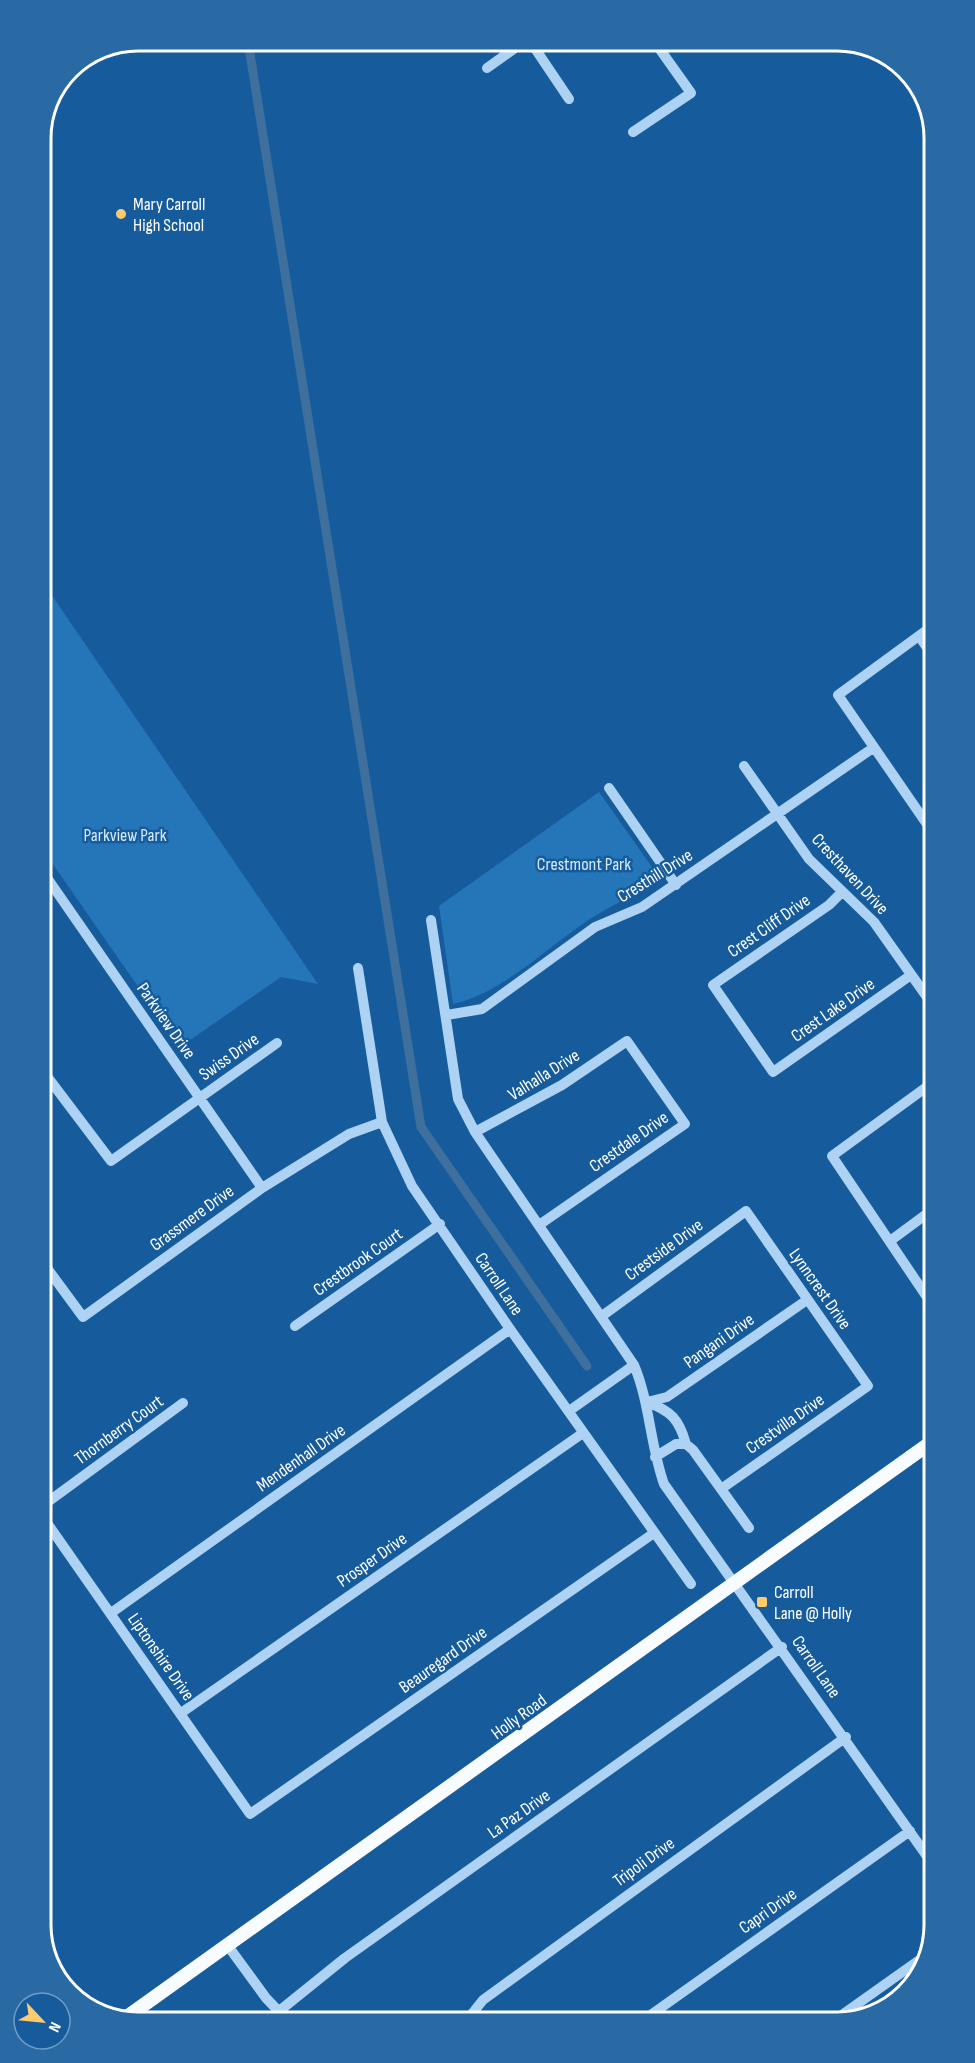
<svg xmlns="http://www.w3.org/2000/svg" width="975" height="2063" viewBox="0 0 975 2063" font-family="'Sofia Sans Condensed',sans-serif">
	<rect width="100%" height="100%" fill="#165c9c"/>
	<path fill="#2575b9" d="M 42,581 L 318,984 L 281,977 L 180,1047 L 43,850 Z
		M 599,792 L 661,880 C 643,892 624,899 605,910 C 553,939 511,990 453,1004 L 439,906 Z"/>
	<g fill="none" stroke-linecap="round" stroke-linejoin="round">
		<path stroke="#3e6f9d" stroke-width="9" d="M 248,41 L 421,1127 L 587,1366"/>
		<path stroke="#add2f3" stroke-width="10" d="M 530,41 L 569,99
			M 487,68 L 525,41
			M 633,132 L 691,93 L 654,41
			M 931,627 L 838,695 L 931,830
			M 919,636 L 931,653
			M 744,766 L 809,859 L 874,922 L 932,1004
			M 609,788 L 676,885
			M 43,872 L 262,1188
			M 842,892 L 829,905 L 713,985 L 773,1072 L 911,975
			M 431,920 L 458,1099 L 475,1132 L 634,1365 C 650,1403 650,1445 664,1484 L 934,1866
			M 358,968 L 382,1122 L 412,1186 L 510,1329 L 691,1584
			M 447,1015 L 482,1009 L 595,927 L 642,907 L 873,748
			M 43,1071 L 111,1161 L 277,1043
			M 932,1083 L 832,1156 L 933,1306
			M 475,1132 L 562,1085 L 627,1041 L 685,1124 L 539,1225
			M 890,1241 L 932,1210
			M 44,1264 L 83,1317 L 262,1188 L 349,1134 L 382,1122
			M 602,1316 L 746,1211 L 868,1386 L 721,1489
			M 295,1326 L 440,1224
			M 647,1402 L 667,1397 L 807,1300
			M 647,1402 C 671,1411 679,1419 686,1444
			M 569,1411 L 634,1365
			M 655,1457 L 676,1444 L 686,1444 L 693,1450 L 749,1528
			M 45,1504 L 183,1403
			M 45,1520 L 250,1814 L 654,1533
			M 111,1613 L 510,1329
			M 181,1713 L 583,1433
			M 228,1946 L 266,1998 L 288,2021
			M 278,2012 L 345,1958 L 782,1647
			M 839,2017 L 925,1956
			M 645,2019 L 910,1831
			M 467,2020 L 483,2000 L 846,1737"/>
		<path stroke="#f8fcff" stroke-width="14" d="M 124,2019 L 933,1441"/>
	</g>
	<g fill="#ffc96e" stroke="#165c9c" stroke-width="2">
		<circle cx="121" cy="214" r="6"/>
		<rect x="756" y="1596" width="12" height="12" rx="3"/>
	</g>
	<g text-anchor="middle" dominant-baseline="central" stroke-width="5" stroke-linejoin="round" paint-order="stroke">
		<g font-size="18" fill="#fff" stroke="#165c9c" text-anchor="start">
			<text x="133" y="204">Mary Carroll<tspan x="133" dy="21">High School</tspan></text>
			<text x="774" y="1592">Carroll<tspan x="774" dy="21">Lane @ Holly</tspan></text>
		</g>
		<g font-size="18" fill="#d5eafd" stroke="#165c9c">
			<text x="125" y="835">Parkview Park</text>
			<text x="584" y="864">Crestmont Park</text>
		</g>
		<g font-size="18" fill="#fff" stroke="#165c9c">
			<text transform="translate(850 874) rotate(47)">Cresthaven Drive</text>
			<text transform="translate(655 876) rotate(-32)">Cresthill Drive</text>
			<text transform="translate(769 926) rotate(-35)">Crest Cliff Drive</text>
			<text transform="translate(833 1010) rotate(-35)">Crest Lake Drive</text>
			<text transform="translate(166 1021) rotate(55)">Parkview Drive</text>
			<text transform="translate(229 1057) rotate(-35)">Swiss Drive</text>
			<text transform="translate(544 1075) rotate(-32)">Valhalla Drive</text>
			<text transform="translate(629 1142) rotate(-35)">Crestdale Drive</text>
			<text transform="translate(192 1218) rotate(-36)">Grassmere Drive</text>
			<text transform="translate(664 1250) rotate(-36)">Crestside Drive</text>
			<text transform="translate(358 1262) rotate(-35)">Crestbrook Court</text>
			<text transform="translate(499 1284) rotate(56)">Carroll Lane</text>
			<text transform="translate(820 1289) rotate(55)">Lynncrest Drive</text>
			<text transform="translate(719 1341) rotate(-35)">Pangani Drive</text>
			<text transform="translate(785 1424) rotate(-35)">Crestvilla Drive</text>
			<text transform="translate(119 1430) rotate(-36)">Thornberry Court</text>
			<text transform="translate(301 1458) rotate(-35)">Mendenhall Drive</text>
			<text transform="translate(372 1560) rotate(-35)">Prosper Drive</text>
			<text transform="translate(161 1657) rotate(55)">Liptonshire Drive</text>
			<text transform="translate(443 1660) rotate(-35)">Beauregard Drive</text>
			<text transform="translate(816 1667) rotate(55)">Carroll Lane</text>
			<text transform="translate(519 1717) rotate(-36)">Holly Road</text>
			<text transform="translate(519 1814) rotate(-35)">La Paz Drive</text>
			<text transform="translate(644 1862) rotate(-36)">Tripoli Drive</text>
			<text transform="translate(768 1911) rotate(-35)">Capri Drive</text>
		</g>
	</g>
	<path d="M0 0H975V2063H0ZM138 51H837A87 87 0 0 1 924 138V1925A87 87 0 0 1 837 2012H138A87 87 0 0 1 51 1925V138A87 87 0 0 1 138 51Z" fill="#2969a4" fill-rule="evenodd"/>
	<path fill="none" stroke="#fff" stroke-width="3" d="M138 51H837A87 87 0 0 1 924 138V1925A87 87 0 0 1 837 2012H138A87 87 0 0 1 51 1925V138A87 87 0 0 1 138 51Z"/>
	<g transform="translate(42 2021) rotate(116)"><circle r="28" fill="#165c9c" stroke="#739dc4" stroke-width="1.5"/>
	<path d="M0-4.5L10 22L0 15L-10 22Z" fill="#ffc96e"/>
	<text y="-9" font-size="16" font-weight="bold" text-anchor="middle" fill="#ffffff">N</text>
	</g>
</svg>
